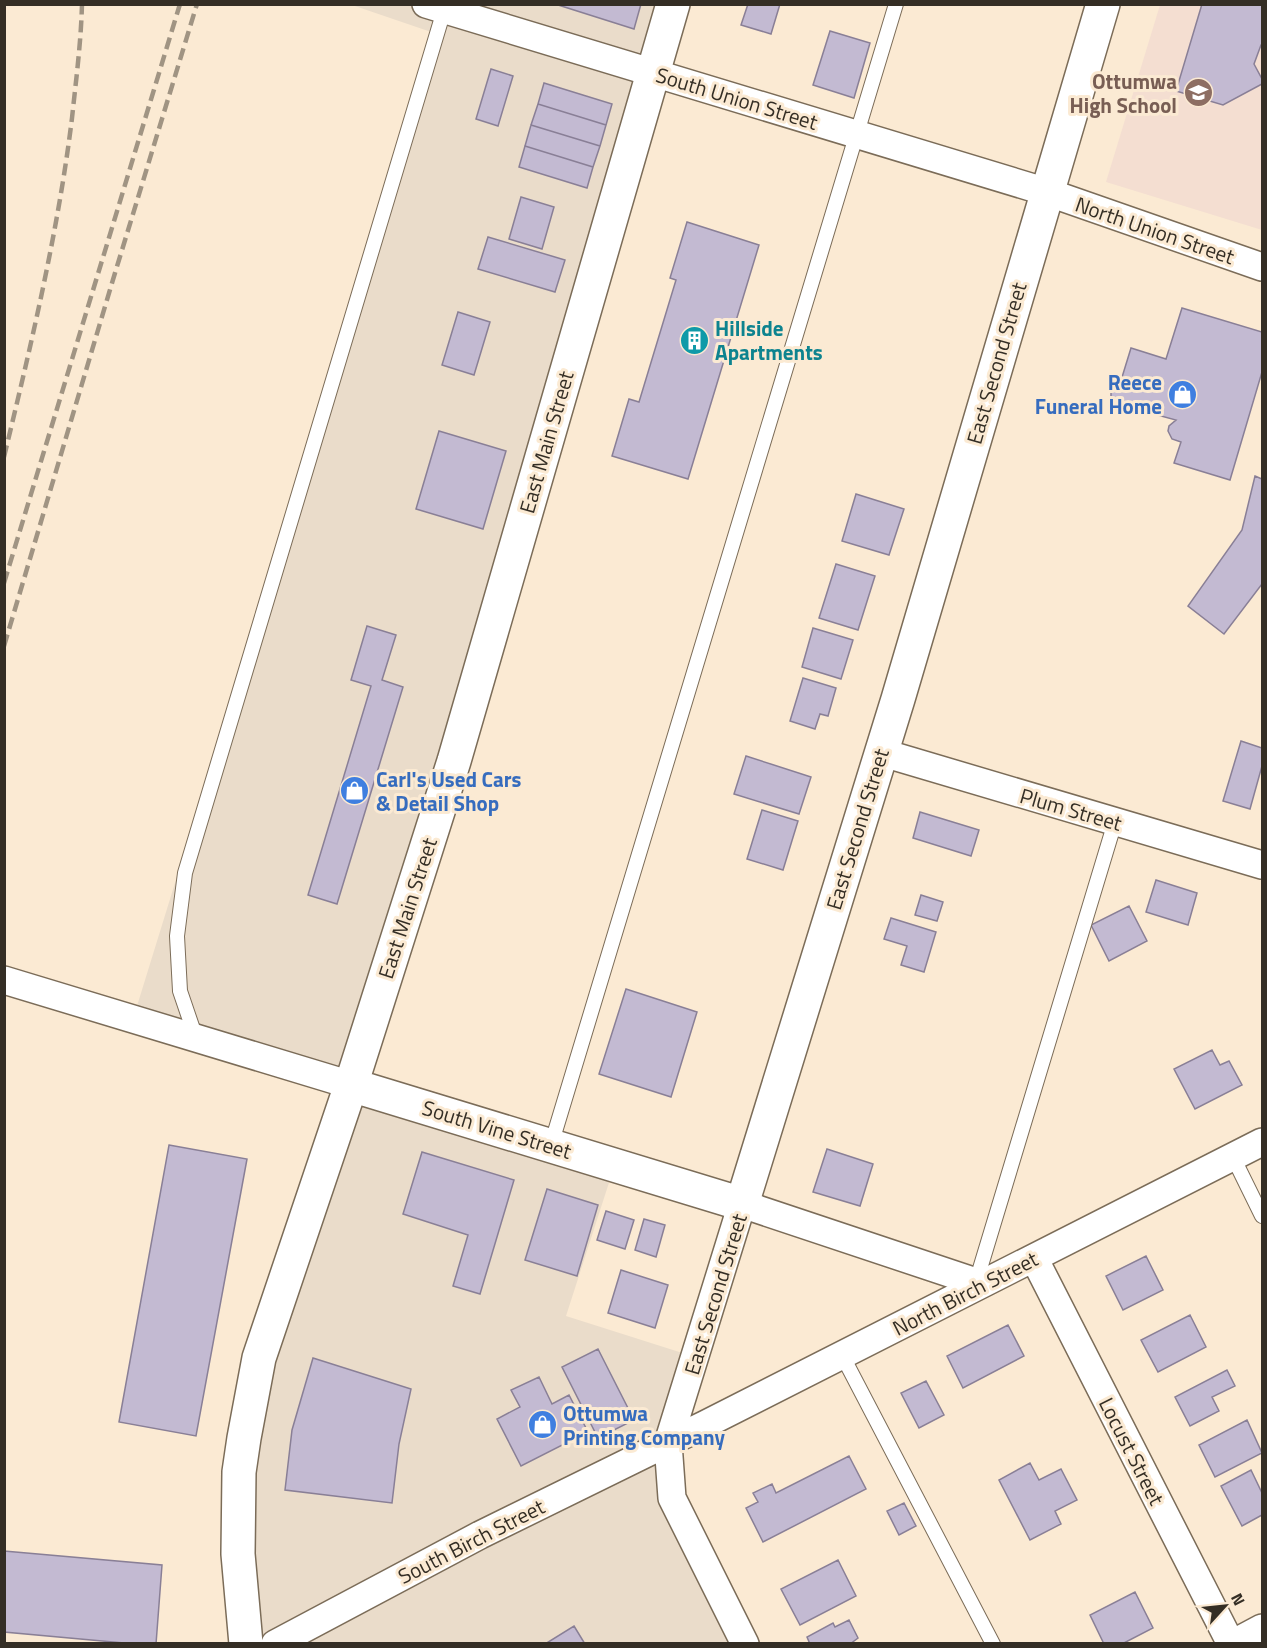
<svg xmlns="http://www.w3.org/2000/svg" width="1267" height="1648" viewBox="0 0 1267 1648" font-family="'Titillium Web',sans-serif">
	<rect width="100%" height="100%" fill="#fbead3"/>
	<path fill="#eadcca" d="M 352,5 L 673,5 L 351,1084 L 615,1164 L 566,1316 L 695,1357 L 672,1498 L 745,1643 L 246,1643 L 239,1472 L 351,1085 L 133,1019 L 437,34 Z"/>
	<path fill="#f4ded1" d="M 1160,5 L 1262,5 L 1262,230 L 1106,182 Z"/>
	<path fill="#c3bad2" stroke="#897f96" stroke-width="1.5" d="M 555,4 L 641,4 L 634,29 Z
		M 748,4 L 780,4 L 771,34 L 741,25 Z
		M 1202,4 L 1262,4 L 1262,45 L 1261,45 L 1254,64 L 1262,79 L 1262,84 L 1223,105 L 1176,91 Z
		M 830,31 L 870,43 L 854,98 L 813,85 Z
		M 491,69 L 513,76 L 498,126 L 476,119 Z
		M 544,83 L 612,104 L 606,125 L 538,104 Z
		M 538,104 L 606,125 L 600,146 L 531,125 Z
		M 531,125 L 600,146 L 593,167 L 525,146 Z
		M 525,146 L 593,167 L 587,188 L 519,167 Z
		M 521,197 L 554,207 L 542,249 L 509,239 Z
		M 687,222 L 759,245 L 688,479 L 612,456 L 629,399 L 639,402 L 676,280 L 670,278 Z
		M 488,237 L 565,260 L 555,292 L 478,269 Z
		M 1182,308 L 1262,332 L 1262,372 L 1230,480 L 1174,463 L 1181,442 L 1172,439 L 1168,431 L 1169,426 L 1176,420 L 1150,413 L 1151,409 L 1129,402 L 1124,407 L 1119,408 L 1111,401 L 1111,392 L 1119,387 L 1131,348 L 1166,359 Z
		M 458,312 L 490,322 L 474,375 L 442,365 Z
		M 439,431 L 506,451 L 483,529 L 416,509 Z
		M 1255,476 L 1262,479 L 1262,584 L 1224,634 L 1188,606 L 1242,530 Z
		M 856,494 L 904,509 L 889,555 L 842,541 Z
		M 836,564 L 875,576 L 858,630 L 819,618 Z
		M 367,626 L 396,635 L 382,680 L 403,687 L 337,904 L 308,895 L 371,686 L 351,680 Z
		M 813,628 L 853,640 L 841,679 L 802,667 Z
		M 803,678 L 836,688 L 828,716 L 820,714 L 815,729 L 790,721 Z
		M 1241,741 L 1262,748 L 1262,766 L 1250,809 L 1223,801 Z
		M 746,756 L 811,777 L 799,814 L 734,794 Z
		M 762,810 L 798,821 L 783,870 L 747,859 Z
		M 920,812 L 979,830 L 971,856 L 913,838 Z
		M 1156,880 L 1197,893 L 1188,925 L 1146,912 Z
		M 921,895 L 943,902 L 937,921 L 915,915 Z
		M 1129,906 L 1147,941 L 1109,961 L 1091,925 Z
		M 891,918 L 936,932 L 924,972 L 901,965 L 907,946 L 884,939 Z
		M 626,989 L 697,1012 L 671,1097 L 599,1074 Z
		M 1212,1050 L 1220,1065 L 1229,1061 L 1242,1085 L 1195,1109 L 1174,1069 Z
		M 169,1145 L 247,1159 L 196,1436 L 119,1422 Z
		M 827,1149 L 873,1164 L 860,1206 L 813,1192 Z
		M 422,1152 L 514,1180 L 480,1294 L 453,1286 L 468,1235 L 403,1214 Z
		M 547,1189 L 598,1205 L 577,1276 L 525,1260 Z
		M 606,1211 L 634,1220 L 625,1249 L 597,1240 Z
		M 644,1219 L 665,1225 L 656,1257 L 635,1250 Z
		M 1146,1256 L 1163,1290 L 1123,1310 L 1106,1276 Z
		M 621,1270 L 668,1285 L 655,1328 L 608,1313 Z
		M 1190,1315 L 1206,1347 L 1158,1372 L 1141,1340 Z
		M 1008,1325 L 1024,1356 L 963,1388 L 947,1356 Z
		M 598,1349 L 634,1420 L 598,1438 L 562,1367 Z
		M 313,1358 L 411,1389 L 399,1444 L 392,1503 L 285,1490 L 292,1430 Z
		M 1227,1370 L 1235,1386 L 1212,1397 L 1219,1411 L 1190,1426 L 1175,1397 Z
		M 539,1377 L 552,1404 L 569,1395 L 588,1432 L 521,1466 L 497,1419 L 520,1407 L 511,1390 Z
		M 926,1381 L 944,1415 L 919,1428 L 901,1393 Z
		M 1247,1420 L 1262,1453 L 1215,1477 L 1199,1445 Z
		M 849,1456 L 866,1489 L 763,1542 L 746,1508 L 758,1502 L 753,1493 L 772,1484 L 776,1493 Z
		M 1030,1463 L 1039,1480 L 1061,1469 L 1077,1500 L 1055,1511 L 1061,1524 L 1030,1540 L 999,1480 Z
		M 1251,1470 L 1262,1493 L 1262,1515 L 1242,1526 L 1221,1486 Z
		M 904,1503 L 916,1526 L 899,1535 L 887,1511 Z
		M 4,1551 L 162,1565 L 156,1644 L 135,1644 L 4,1632 Z
		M 838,1560 L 856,1596 L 800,1625 L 781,1589 Z
		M 1135,1592 L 1153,1628 L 1122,1644 L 1104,1644 L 1090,1615 Z
		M 849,1620 L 858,1638 L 850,1644 L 810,1644 L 807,1637 L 833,1623 L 835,1627 Z
		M 574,1626 L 585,1644 L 545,1644 Z"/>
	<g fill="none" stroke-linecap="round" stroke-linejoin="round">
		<defs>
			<path id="lane" d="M 196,1038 L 180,991 L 177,936 L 185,873 L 445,7
				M 551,1145 L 896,4
				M 1233,1157 L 1262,1216
				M 976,1282 L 1115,822
				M 842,1355 L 993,1644"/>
			<path id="street" d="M 426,4 L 1047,192 L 1262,267
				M 880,752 L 1262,865
				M 4,980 L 351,1085
				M 1034,1258 L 1231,1644
				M 275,1644 L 480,1535 L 706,1424 L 1262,1142
				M 745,1644 L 672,1498 L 668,1443 L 742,1204 L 976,1282 L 987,1281
				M 1232,1644 L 1262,1628"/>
			<path id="secondary" d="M 351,1085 L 742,1204 L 898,699 L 1103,4
				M 246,1644 L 238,1554 L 239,1472 L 244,1438 L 259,1358 L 351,1085 L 454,761 L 673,4"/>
		</defs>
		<use href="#lane" stroke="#7b6c58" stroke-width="16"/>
		<use href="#street" stroke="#7b6c58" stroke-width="30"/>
		<use href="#secondary" stroke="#7b6c58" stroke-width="36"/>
		<use href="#lane" stroke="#fff" stroke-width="14"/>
		<use href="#street" stroke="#fff" stroke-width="27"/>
		<use href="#secondary" stroke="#fff" stroke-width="33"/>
		<path stroke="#a09483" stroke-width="4.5" stroke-dasharray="12 6" stroke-linecap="butt" d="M 4,457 C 31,345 58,232 72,118 C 76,80 81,43 82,4
			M 4,583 L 180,4
			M 4,646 L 115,273 L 197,4"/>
	</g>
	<defs>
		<symbol id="school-disc" viewBox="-11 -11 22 22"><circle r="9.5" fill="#8d6e63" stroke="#fbead3"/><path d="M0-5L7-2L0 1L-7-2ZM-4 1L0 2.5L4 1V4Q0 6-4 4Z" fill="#fff"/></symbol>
		<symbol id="building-disc" viewBox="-11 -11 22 22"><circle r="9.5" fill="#0f9aa8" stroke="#fbead3"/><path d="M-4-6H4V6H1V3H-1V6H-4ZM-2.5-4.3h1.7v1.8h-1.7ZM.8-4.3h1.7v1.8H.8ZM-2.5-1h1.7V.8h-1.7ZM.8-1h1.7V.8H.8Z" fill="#fff"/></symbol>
		<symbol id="shop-disc" viewBox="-11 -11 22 22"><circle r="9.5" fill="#3f7fe0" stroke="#fbead3"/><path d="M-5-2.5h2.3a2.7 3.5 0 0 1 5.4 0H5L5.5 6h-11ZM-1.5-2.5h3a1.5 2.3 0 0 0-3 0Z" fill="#fff"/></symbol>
	</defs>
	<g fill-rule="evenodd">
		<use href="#school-disc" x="1182" y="76" width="33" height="33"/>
		<use href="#building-disc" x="678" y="324" width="33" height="33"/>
		<use href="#shop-disc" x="1166" y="378" width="33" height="33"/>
		<use href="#shop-disc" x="338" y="774" width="33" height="33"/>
		<use href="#shop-disc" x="526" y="1408" width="33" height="33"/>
	</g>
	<g text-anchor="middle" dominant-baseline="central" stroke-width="6" stroke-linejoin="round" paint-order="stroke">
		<g font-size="21" font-weight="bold" fill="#785e54" stroke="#fbead3" text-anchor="end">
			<text x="1177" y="81">Ottumwa<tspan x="1177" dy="24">High School</tspan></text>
		</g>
		<g font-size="21" fill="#342e25" stroke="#fbead3">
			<text transform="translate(737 98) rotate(17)">South Union Street</text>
			<text transform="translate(1155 230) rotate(19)">North Union Street</text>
			<text transform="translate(996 363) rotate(-74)">East Second Street</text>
			<text transform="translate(546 442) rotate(-74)">East Main Street</text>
			<text transform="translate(1071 809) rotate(16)">Plum Street</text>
			<text transform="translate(857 829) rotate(-73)">East Second Street</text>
			<text transform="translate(407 908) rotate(-72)">East Main Street</text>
			<text transform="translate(497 1129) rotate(17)">South Vine Street</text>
			<text transform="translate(965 1293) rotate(-27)">North Birch Street</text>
			<text transform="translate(715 1294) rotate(-73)">East Second Street</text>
			<text transform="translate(1132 1451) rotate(63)">Locust Street</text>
			<text transform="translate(471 1541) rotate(-27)">South Birch Street</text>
		</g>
		<g font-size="21" font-weight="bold" fill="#0d838f" stroke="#fbead3" text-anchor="start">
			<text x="715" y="328">Hillside<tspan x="715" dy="24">Apartments</tspan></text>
		</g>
		<g font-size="21" font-weight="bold" fill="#366cbe" stroke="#fbead3" text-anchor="start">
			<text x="1162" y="382" text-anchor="end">Reece<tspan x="1162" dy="24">Funeral Home</tspan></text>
			<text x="376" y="779">Carl's Used Cars<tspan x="376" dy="24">&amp; Detail Shop</tspan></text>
			<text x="563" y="1413">Ottumwa<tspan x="563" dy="24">Printing Company</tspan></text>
		</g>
	</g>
	<rect width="1267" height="1648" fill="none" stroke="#342e25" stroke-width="12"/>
	<g transform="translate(1225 1606) rotate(63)" stroke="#fbead3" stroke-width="4.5" paint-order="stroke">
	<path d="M0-4.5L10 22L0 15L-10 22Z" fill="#342e25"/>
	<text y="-9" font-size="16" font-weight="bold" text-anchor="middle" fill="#342e25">N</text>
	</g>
</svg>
